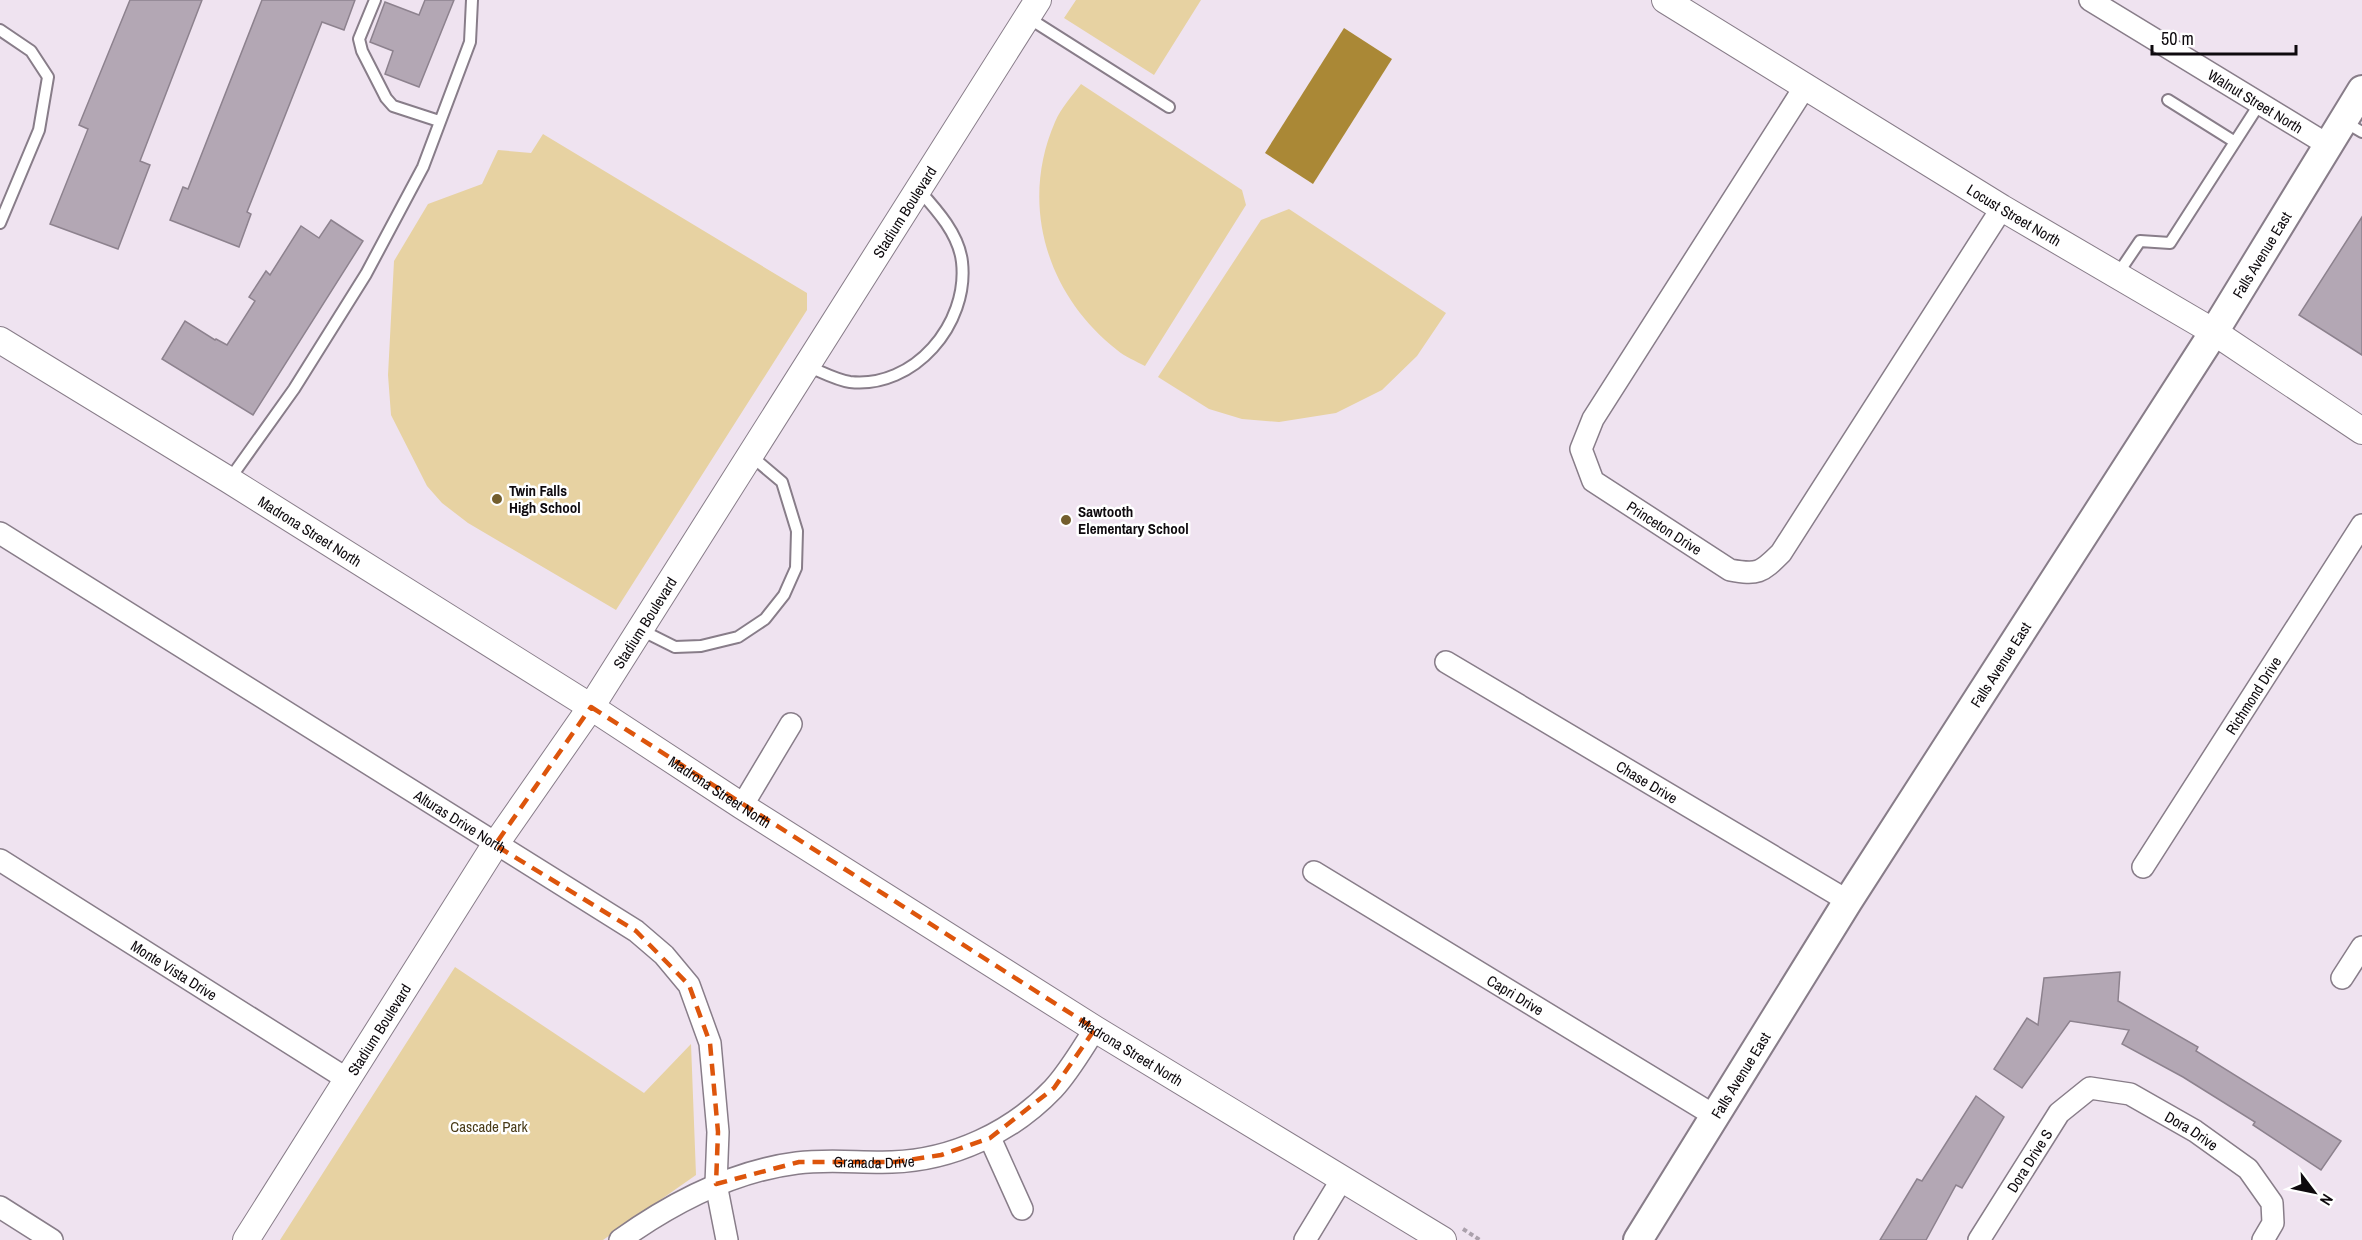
<svg xmlns="http://www.w3.org/2000/svg" width="2362" height="1240" viewBox="0 0 2362 1240" font-family="'Archivo Narrow',sans-serif">
	<rect width="100%" height="100%" fill="#efe3f0"/>
	<path fill="#e7d2a2" d="M 1076,0 L 1201,0 L 1154,75 L 1064,18 Z
		M 1081,84 L 1242,190 L 1246,205 L 1145,366 C 1136,361 1125,357 1117,350 C 1047,295 1019,205 1055,122 C 1061,108 1072,96 1081,84 Z
		M 543,134 L 807,293 L 807,310 L 616,610 L 468,523 L 442,503 L 427,486 L 391,415 L 388,375 L 394,261 L 428,204 L 482,184 L 498,150 L 531,153 Z
		M 1289,209 L 1446,313 L 1417,356 L 1382,390 L 1336,413 L 1279,422 L 1242,419 L 1209,409 L 1158,377 L 1261,220 Z
		M 455,967 L 644,1093 L 691,1044 L 696,1175 L 603,1240 L 280,1240 Z"/>
	<path fill="#aa8836" d="M 1344,28 L 1392,59 L 1313,184 L 1265,153 Z"/>
	<path fill="#b3a7b4" stroke="#8d828e" stroke-width="1.5" d="M 130,0 L 202,0 L 140,161 L 150,165 L 118,249 L 50,224 L 88,129 L 79,125 Z
		M 262,0 L 355,0 L 344,30 L 322,22 L 247,212 L 251,214 L 239,247 L 170,220 L 183,187 L 188,189 Z
		M 425,0 L 454,0 L 419,87 L 385,74 L 393,51 L 370,42 L 385,2 L 419,15 Z
		M 2362,217 L 2362,355 L 2299,315 Z
		M 331,220 L 363,241 L 253,415 L 162,359 L 185,321 L 215,340 L 216,339 L 227,345 L 255,301 L 249,297 L 266,271 L 270,275 L 301,226 L 319,238 Z
		M 2120,972 L 2118,1001 L 2198,1047 L 2196,1051 L 2341,1141 L 2321,1170 L 2253,1125 L 2255,1122 L 2183,1077 L 2122,1044 L 2129,1030 L 2070,1021 L 2022,1088 L 1994,1069 L 2027,1018 L 2038,1025 L 2044,978 Z
		M 1976,1096 L 2004,1117 L 1962,1188 L 1956,1185 L 1926,1240 L 1880,1240 L 1917,1179 L 1922,1181 Z"/>
	<g fill="none" stroke-linecap="round" stroke-linejoin="round">
		<defs>
			<path id="service" d="M 375,0 L 359,39 L 362,51 L 386,98 L 393,106 L 439,121
				M 1027,17 L 1169,107
				M 0,30 L 31,51 L 48,77 L 39,130 L 0,223
				M 2168,100 L 2235,142
				M 2343,121 L 2362,132
				M 2117,275 L 2140,241 L 2170,243 L 2260,103
				M 807,366 C 820,371 836,380 850,382 C 914,389 969,324 962,262 C 959,234 936,209 918,189
				M 229,480 L 294,389 L 366,274 L 423,167 L 470,42 L 472,0
				M 641,630 L 675,647 L 701,646 L 738,637 L 765,619 L 784,595 L 796,568 L 797,531 L 782,482 L 750,455"/>
			<g id="minor">
				<path id="s1" d="M 2090,0 L 2328,145"/>
				<path id="s2" d="M 1806,85 L 1593,419 L 1581,449 L 1593,481 L 1730,570 C 1758,575 1761,573 1781,553 L 2002,208"/>
				<path id="s3" d="M 0,533 L 636,931 L 664,955 L 689,985 L 710,1043 L 718,1132 L 716,1184 L 727,1240"/>
				<path id="s4" d="M 1446,662 L 1848,901"/>
				<path d="M 742,806 L 791,724"/>
				<path id="s5" d="M 0,860 L 347,1079"/>
				<path id="s6" d="M 2143,867 L 2362,525"/>
				<path id="s7" d="M 1314,872 L 1715,1116"/>
				<path d="M 2342,978 L 2362,947"/>
				<path d="M 990,1138 L 1022,1209"/>
				<path d="M 0,1207 L 52,1240"/>
				<path id="s8" d="M 620,1240 C 672,1203 733,1171 797,1163 C 828,1159 861,1163 892,1162 C 953,1160 1012,1132 1053,1089 C 1069,1072 1082,1049 1095,1029"/>
				<path d="M 1305,1240 L 1342,1179"/>
				<path id="s9" d="M 1979,1240 L 2059,1113 L 2090,1088 L 2130,1094 L 2195,1131 L 2248,1169 L 2272,1203 L 2273,1223 L 2263,1240"/>
			</g>
			<g id="tertiary">
				<path id="s10" d="M 1665,0 L 2002,208 L 2214,332 L 2362,431"/>
				<path id="s11" d="M 0,340 L 229,480 L 591,707 L 742,806 L 1095,1029 L 1443,1240"/>
				<path id="s12" d="M 246,1240 L 495,845 L 591,707 L 1038,0"/>
			</g>
			<g id="secondary">
				<path id="s13" d="M 1638,1240 L 1848,901 L 2214,332 L 2362,90"/>
			</g>
		</defs>
		<use href="#service" stroke="#887d89" stroke-width="14"/>
		<use href="#minor" stroke="#887d89" stroke-width="24"/>
		<use href="#tertiary" stroke="#887d89" stroke-width="28"/>
		<use href="#secondary" stroke="#887d89" stroke-width="32"/>
		<path stroke="#aba1ac" stroke-width="4" stroke-dasharray="4.5 3" stroke-linecap="butt" d="M 1463,1229 L 1480,1240"/>
		<use href="#service" stroke="#fff" stroke-width="10"/>
		<use href="#minor" stroke="#fff" stroke-width="21"/>
		<use href="#tertiary" stroke="#fff" stroke-width="26"/>
		<use href="#secondary" stroke="#fff" stroke-width="28"/>
	</g>
	<path fill="none" stroke="#dd550c" stroke-width="4.5" stroke-dasharray="12 8" stroke-linejoin="round" d="M 591,707 L 1095,1029 L 1054,1088 L 990,1138 L 941,1155 L 895,1162 L 799,1162 L 716,1184 L 718,1132 L 710,1043 L 689,985 L 636,931 L 495,845 Z"/>
	<g fill="#735e2d" stroke="#fff" stroke-width="2">
		<circle cx="497" cy="499" r="6"/>
		<circle cx="1066" cy="520" r="6"/>
	</g>
	<g text-anchor="middle" dominant-baseline="central" stroke-width="5" stroke-linejoin="round" paint-order="stroke">
		<g font-size="15" fill="#0e0a0e" stroke="#fff">
			<text stroke="none"><textPath href="#s1" startOffset="194">Walnut Street North</textPath></text>
			<text stroke="none"><textPath href="#s12" startOffset="1221">Stadium Boulevard</textPath></text>
			<text stroke="none"><textPath href="#s10" startOffset="410">Locust Street North</textPath></text>
			<text stroke="none"><textPath href="#s13" startOffset="1166">Falls Avenue East</textPath></text>
			<text stroke="none"><textPath href="#s2" startOffset="548">Princeton Drive</textPath></text>
			<text stroke="none"><textPath href="#s11" startOffset="364">Madrona Street North</textPath></text>
			<text stroke="none"><textPath href="#s12" startOffset="735">Stadium Boulevard</textPath></text>
			<text stroke="none"><textPath href="#s13" startOffset="680">Falls Avenue East</textPath></text>
			<text stroke="none"><textPath href="#s6" startOffset="204">Richmond Drive</textPath></text>
			<text stroke="none"><textPath href="#s4" startOffset="234">Chase Drive</textPath></text>
			<text stroke="none"><textPath href="#s11" startOffset="850">Madrona Street North</textPath></text>
			<text stroke="none"><textPath href="#s3" startOffset="543">Alturas Drive North</textPath></text>
			<text stroke="none"><textPath href="#s5" startOffset="206">Monte Vista Drive</textPath></text>
			<text stroke="none"><textPath href="#s7" startOffset="236">Capri Drive</textPath></text>
			<text stroke="none"><textPath href="#s12" startOffset="249">Stadium Boulevard</textPath></text>
			<text stroke="none"><textPath href="#s11" startOffset="1336">Madrona Street North</textPath></text>
			<text stroke="none"><textPath href="#s13" startOffset="194">Falls Avenue East</textPath></text>
			<text stroke="none"><textPath href="#s9" startOffset="302">Dora Drive</textPath></text>
			<text stroke="none"><textPath href="#s9" startOffset="94">Dora Drive S</textPath></text>
			<text stroke="none"><textPath href="#s8" startOffset="272">Granada Drive</textPath></text>
		</g>
		<g font-size="15" font-weight="bold" fill="#0e0a0e" stroke="#fff" text-anchor="start">
			<text x="509" y="490">Twin Falls<tspan x="509" dy="17">High School</tspan></text>
			<text x="1078" y="511">Sawtooth<tspan x="1078" dy="17">Elementary School</tspan></text>
		</g>
		<g font-size="15" fill="#493b18" stroke="#fff">
			<text x="489" y="1126">Cascade Park</text>
		</g>
	</g>
	<g transform="translate(2314 1192) rotate(122)" stroke="#ffffff" stroke-width="4.5" paint-order="stroke">
	<path d="M0-4.5L10 22L0 15L-10 22Z" fill="#0e0a0e"/>
	<text y="-9" font-size="16" font-weight="bold" text-anchor="middle" fill="#0e0a0e">N</text>
	</g>
	<path d="M2152 45v9h144v-9" fill="none" stroke="#0e0a0e" stroke-width="3"/>
	<text x="2161" y="45" font-size="18" fill="#0e0a0e" stroke="#ffffff" stroke-width="4.5" paint-order="stroke">50 m</text>
</svg>
